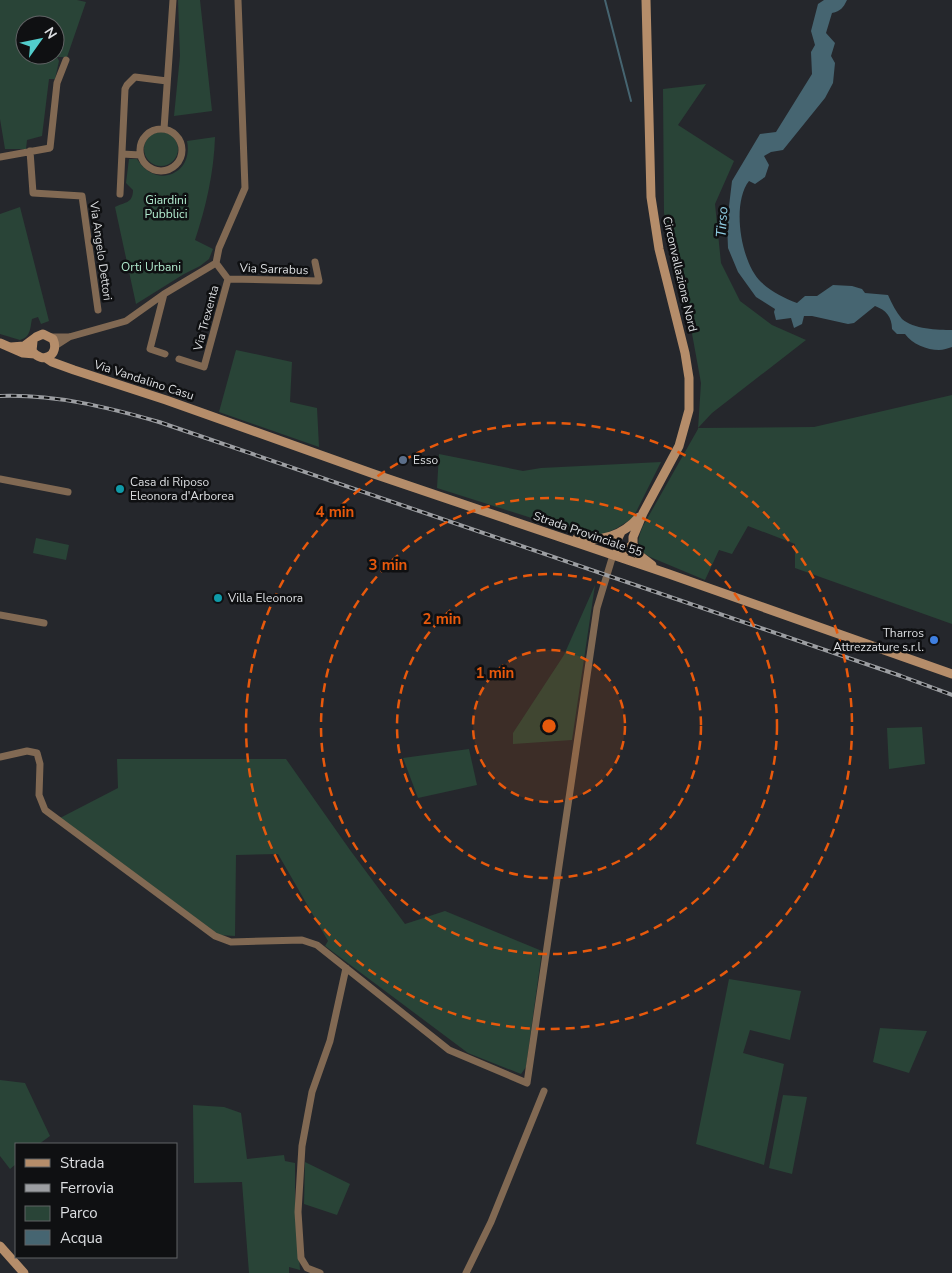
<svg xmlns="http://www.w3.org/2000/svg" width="952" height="1273" viewBox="0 0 952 1273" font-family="'Nunito Sans',sans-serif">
	<rect width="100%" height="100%" fill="#25272c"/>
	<path fill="#294437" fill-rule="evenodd" d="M 0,0 L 77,0 L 86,2 L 67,57 L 57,57 L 59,61 L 55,79 L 49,79 L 42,136 L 27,140 L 26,149 L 5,149 L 0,119 ZM 25,25 L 55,25 L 55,55 L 25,55 Z
		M 178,0 L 200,0 L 212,111 L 174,116 L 180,56 Z
		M 706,84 L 678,125 L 734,161 L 715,204 L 721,263 L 740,301 L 772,325 L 806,340 L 712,413 L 698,428 L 814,427 L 952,395 L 952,624 L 795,568 L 795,544 L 748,526 L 732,554 L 719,550 L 705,580 L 650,557 C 635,549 637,540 643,526 L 698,429 L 701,383 L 691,328 L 664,213 L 663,89 Z
		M144 149a17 17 0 1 1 34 0a17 17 0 1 1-34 0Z
		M 215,137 C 214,172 206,207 195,240 L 213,249 L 209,259 L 200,266 L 184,274 L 136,304 L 115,207 C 124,202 133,204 133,190 L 126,183 L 129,159 L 137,159 C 156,190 194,174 187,141 Z
		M 20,207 L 49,321 L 41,324 L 38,317 L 32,319 C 30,328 31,337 20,340 L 0,334 L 0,214 Z
		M 236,350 L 292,362 L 290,402 L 317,408 L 319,447 L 219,412 Z
		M 439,454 L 523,471 L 541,468 L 661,462 L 633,518 L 617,528 L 600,536 L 582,534 L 437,488 Z
		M 36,538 L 69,545 L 66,560 L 33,553 Z
		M 595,585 L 572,740 L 513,744 L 513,733 L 564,655 Z
		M 922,727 L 925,764 L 889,769 L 887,728 Z
		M 469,749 L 477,785 L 418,798 L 403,758 Z
		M 117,759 L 286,759 L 350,850 L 405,924 L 445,911 L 542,951 L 526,1067 L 521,1074 L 468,1053 L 325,946 L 328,941 L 278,854 L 236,855 L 235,936 L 219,935 L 60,818 L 118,788 Z
		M 729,979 L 801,991 L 790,1040 L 750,1030 L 743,1053 L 784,1064 L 764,1165 L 696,1144 Z
		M 880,1028 L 927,1031 L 909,1073 L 873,1062 Z
		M 0,1080 L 25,1083 L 50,1136 L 39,1144 L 16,1144 L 16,1164 L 10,1169 L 0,1156 Z
		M 783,1095 L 807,1097 L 792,1174 L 769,1168 Z
		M 193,1105 L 224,1107 L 241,1113 L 247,1159 L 284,1155 L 285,1161 L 295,1163 L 295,1204 L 300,1270 L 289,1267 L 289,1273 L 249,1273 L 242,1182 L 194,1183 Z
		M 305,1162 L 350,1184 L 337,1215 L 304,1204 Z"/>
	<path fill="#466571" d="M 824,0 L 847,0 C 843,8 841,11 832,13 L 826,33 L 835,43 L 831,56 L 835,63 L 833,83 L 825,98 L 783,150 L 771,152 L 764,156 L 769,165 L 765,177 L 755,184 L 749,181 C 731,204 741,263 761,282 C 772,292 784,298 797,303 L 805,296 L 817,296 L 833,285 L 852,286 L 862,289 L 865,293 L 888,295 C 892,304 896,312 902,319 C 913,329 938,330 952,330 L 952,347 C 948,348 943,350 939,350 C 927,350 912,344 905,334 L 897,334 L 892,329 C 892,317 886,310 875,306 L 854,323 L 848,324 L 812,316 L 804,316 L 802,324 L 794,328 L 791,318 L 776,320 L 774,312 L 775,309 L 756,297 L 738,272 L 728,248 L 727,223 L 732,181 L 760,134 L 776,132 L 812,74 L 811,52 L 815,45 L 811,31 L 818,4 Z"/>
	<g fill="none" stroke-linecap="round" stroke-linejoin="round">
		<path stroke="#466571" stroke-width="2" d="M 605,0 L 631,101"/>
		<path stroke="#816953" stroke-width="7" d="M 164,129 L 173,0
			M140 150a21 21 0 1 1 42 0a21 21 0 1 1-42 0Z
			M 30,151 L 33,193 L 82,196 L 98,310
			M 122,154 L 140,155
			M 0,157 L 50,148 L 57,83 L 66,60
			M 120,194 L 125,89 L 127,85 L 135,77 L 167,81
			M 216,263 L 219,248 L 245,188 L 238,0
			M 216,263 L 228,279 L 319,281 L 315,262
			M 164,294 L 150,349 L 165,354
			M 51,337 L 69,337 L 126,321 L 164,294 L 216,263
			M 55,346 L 69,337
			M 179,359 L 204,367 L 228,279
			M 0,479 L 68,492
			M 0,615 L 44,623
			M 0,757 L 27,751 L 37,753 L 40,764 L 39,795 L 45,810 L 215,936 L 231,942 L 302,940 L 317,945 L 449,1050 L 527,1083 L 597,608 L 613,555
			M 320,1273 L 307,1268 L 301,1258 L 298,1212 L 302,1146 L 312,1092 L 330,1041 L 346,968
			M 466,1273 L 491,1222 L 544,1091"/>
		<path stroke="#b58d6a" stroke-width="9" d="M 0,343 L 23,353 L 35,354
			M 11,347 L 24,346 L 36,337 L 43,334 L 53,339 C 60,355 43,365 32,351 L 33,341
			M 46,358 L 52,362 L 74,370 L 166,400 L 374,474 L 669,574 L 952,674
			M 577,538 C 601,543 623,535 639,517
			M 633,544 L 639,555 L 652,565
			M 619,557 L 633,544 L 633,537 L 643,513 L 679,446 L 689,410 L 689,378 L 685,353 L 659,249 L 651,197 L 646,0
			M 619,557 L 616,542 L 621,532
			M 0,1246 L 24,1273"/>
		<defs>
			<path id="rail" d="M 0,396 C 54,394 107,407 159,422 L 901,676 L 952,695"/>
		</defs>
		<use href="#rail" stroke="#9c9ea2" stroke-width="4"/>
		<use href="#rail" stroke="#0f1012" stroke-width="2" stroke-dasharray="5.5" stroke-linecap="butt"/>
	</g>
	<circle cx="549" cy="726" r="76" fill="#e8590c" fill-opacity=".12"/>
	<g fill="none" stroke="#e8590c" stroke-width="2.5" stroke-dasharray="9 6">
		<circle cx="549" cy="726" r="76"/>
		<circle cx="549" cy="726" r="152"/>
		<circle cx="549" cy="726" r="228"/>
		<circle cx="549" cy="726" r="303"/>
	</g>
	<circle fill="#5c6f8a" stroke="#0f1012" stroke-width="2" cx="403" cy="460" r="5"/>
	<g fill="#0f9aa8" stroke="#0f1012" stroke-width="2">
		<circle cx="120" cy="489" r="5"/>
		<circle cx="218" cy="598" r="5"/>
	</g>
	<circle fill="#3f7fe0" stroke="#0f1012" stroke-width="2" cx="934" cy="640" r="5"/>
	<g text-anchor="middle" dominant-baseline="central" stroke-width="5" stroke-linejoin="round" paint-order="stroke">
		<g font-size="12" fill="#b1ebce" stroke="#0f1012">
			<text x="166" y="200">Giardini<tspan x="166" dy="14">Pubblici</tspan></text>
			<text x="151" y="267">Orti Urbani</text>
		</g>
		<g font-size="12" fill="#dddfe2" stroke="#0f1012">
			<text transform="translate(101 251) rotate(82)">Via Angelo Dettori</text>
			<text transform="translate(274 269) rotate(2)">Via Sarrabus</text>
			<text transform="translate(680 274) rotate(77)">Circonvallazione Nord</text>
			<text transform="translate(206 318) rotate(-75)">Via Trexenta</text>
			<text transform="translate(144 380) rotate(18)">Via Vandalino Casu</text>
			<text transform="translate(588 534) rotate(19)">Strada Provinciale 55</text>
		</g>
		<g font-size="12" fill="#dddfe2" stroke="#0f1012" text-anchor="start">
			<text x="413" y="460">Esso</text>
			<text x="130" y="482">Casa di Riposo<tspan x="130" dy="14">Eleonora d'Arborea</tspan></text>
			<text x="228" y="598">Villa Eleonora</text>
			<text x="924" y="633" text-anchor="end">Tharros<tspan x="924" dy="14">Attrezzature s.r.l.</tspan></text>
		</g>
		<g font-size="14" font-style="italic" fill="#90cfe5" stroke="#0f1012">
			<text transform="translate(722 222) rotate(-86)">Tirso</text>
		</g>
	</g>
	<circle cx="549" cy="726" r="8" fill="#e8590c" stroke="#0f1012" stroke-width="2.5"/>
	<g font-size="15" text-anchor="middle" font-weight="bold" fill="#e8590c" stroke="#0f1012" stroke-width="5" stroke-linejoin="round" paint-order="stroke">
		<text x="335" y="517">4 min</text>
		<text x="388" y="570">3 min</text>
		<text x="442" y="624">2 min</text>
		<text x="495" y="678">1 min</text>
	</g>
	<rect x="15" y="1143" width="162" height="115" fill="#0f1012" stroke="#616365"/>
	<rect x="25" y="1159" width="25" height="8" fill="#b58d6a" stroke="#616365"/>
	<text x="60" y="1168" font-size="15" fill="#dddfe2">Strada</text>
	<rect x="25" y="1184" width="25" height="8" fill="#9c9ea2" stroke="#616365"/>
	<text x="60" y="1193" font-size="15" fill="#dddfe2">Ferrovia</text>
	<rect x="25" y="1206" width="25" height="15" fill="#294437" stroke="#616365"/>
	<text x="60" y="1218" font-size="15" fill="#dddfe2">Parco</text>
	<rect x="25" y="1230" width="25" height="15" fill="#466571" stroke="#616365"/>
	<text x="60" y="1243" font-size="15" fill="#dddfe2">Acqua</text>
	<g transform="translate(40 40) rotate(57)"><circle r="24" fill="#0f1012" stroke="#616365"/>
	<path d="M0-4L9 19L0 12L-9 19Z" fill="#52cdcc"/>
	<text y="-8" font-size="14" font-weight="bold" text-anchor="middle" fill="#dddfe2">N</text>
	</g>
</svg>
